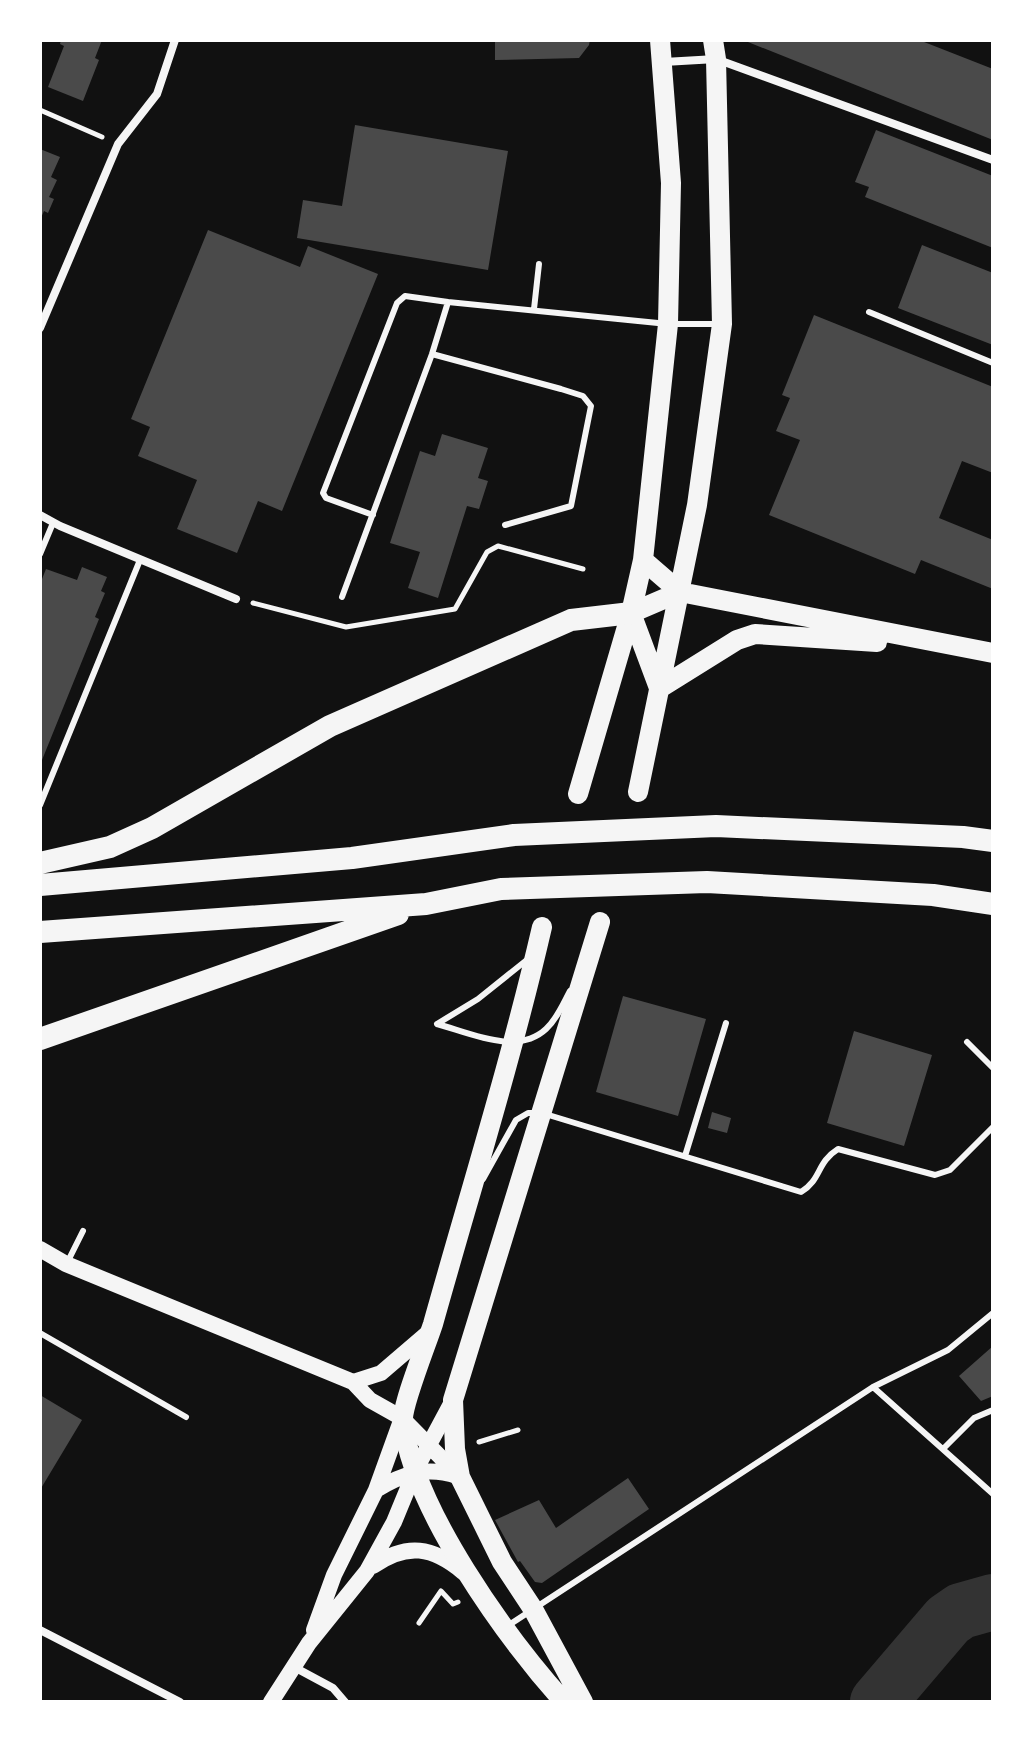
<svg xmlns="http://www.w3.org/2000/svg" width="1033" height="1742" viewBox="0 0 1033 1742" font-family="Karla,sans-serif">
	<rect width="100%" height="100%" fill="#111"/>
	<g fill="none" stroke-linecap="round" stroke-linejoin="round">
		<path stroke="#333" stroke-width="56" d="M 878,1702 L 948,1620 L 961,1611 L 993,1602"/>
	</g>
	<path fill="#4a4a4a" d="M 61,40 L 102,40 L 95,58 L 99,60 L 83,101 L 48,87 L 64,46 L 60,44 Z
		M 495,40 L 590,40 L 589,45 L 579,58 L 495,60 Z
		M 743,40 L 919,40 L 993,69 L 993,140 Z
		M 355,125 L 508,151 L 488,270 L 297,238 L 303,200 L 342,206 Z
		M 876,130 L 993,176 L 993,248 L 865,197 L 869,187 L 855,182 Z
		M 40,149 L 60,157 L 51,177 L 57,180 L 49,197 L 54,199 L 48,213 L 44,211 L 40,220 Z
		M 208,230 L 300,267 L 308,246 L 378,274 L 282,511 L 258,501 L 237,553 L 177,529 L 197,480 L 138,456 L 150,427 L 131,419 Z
		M 922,245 L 993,273 L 993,345 L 898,308 Z
		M 814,315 L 993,387 L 993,473 L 962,461 L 939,518 L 993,540 L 993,589 L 921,560 L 915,574 L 769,515 L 800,440 L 776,431 L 790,398 L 782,395 Z
		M 442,434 L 488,448 L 478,478 L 488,481 L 479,509 L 467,506 L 438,598 L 408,588 L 420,552 L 390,543 L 420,451 L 435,456 Z
		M 82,567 L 107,577 L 101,591 L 105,593 L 95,617 L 99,619 L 40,765 L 40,584 L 46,569 L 77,580 Z
		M 623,996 L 706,1019 L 678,1116 L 596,1092 Z
		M 854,1031 L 932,1055 L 904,1146 L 827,1123 Z
		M 712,1112 L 731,1118 L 727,1133 L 708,1128 Z
		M 993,1346 L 993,1396 L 981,1401 L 959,1376 Z
		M 40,1395 L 82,1420 L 40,1490 Z
		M 628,1478 L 649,1509 L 542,1583 L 535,1582 L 520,1561 L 518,1562 L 495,1520 L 539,1500 L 556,1528 Z"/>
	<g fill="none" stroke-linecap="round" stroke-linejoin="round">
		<path stroke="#f5f5f5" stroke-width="5" d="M 40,110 L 102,137
			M 253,603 L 346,627 L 455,609 L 487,552 L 498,546 L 583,569
			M 479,1442 L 518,1430
			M 419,1623 L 441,1591 L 453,1604 L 458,1602"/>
		<path stroke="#f5f5f5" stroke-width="6" d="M 448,302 L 668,324 L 720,324
			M 534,309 L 539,264
			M 869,312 L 993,363
			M 432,354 L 561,389 L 583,396 L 591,406 L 571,506 L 505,525
			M 40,554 L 53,523
			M 342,597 L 432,354 L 448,302 L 405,296 L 397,303 L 323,493 L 326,498 L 373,515
			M 40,805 L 140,560
			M 437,1024 C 470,1033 517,1056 546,1029 C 557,1019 563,1004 570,991
			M 437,1024 L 478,999 L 528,959
			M 967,1042 L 993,1068
			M 685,1156 L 726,1023
			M 483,1179 L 516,1120 L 528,1113 L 542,1113 L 801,1192 C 822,1179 816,1163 838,1149 L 935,1175 L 950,1170 L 993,1127
			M 68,1261 L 83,1231
			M 40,1333 L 186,1417
			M 873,1387 L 993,1494
			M 943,1449 L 974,1418 L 993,1410
			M 509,1625 L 873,1387 L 948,1350 L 993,1313"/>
		<path stroke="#f5f5f5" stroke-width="8" d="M 664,62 L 716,59 L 993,160
			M 40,328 L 118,144 L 157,94 L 175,40
			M 40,515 L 60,526 L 236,599
			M 40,1630 L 180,1702
			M 294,1667 L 333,1688 L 345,1702"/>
		<path stroke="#f5f5f5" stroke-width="16" d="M 40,1249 L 66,1264 L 353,1382 L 370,1400 L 402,1418 L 460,1477
			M 353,1382 L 381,1373 L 430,1331
			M 376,1490 C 402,1474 426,1466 457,1476
			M 373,1566 C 407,1542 433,1547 463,1572
			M 314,1630 L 334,1575 L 376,1490 L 402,1418
			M 271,1702 L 309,1643 L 367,1571 L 394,1522 L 415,1471 L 453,1400"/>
		<path stroke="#f5f5f5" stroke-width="20" d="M 643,560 L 680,592 L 993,653
			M 631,613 L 659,688
			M 631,613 L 680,592
			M 660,688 L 737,640 L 755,634 L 877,642
			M 638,792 L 697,505 L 722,324 L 716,59 L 713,40
			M 578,794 L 631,613 L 643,560 L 668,324 L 671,183 L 660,40
			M 542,927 C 511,1061 470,1192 433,1324 C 427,1343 401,1407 403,1422 C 413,1509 506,1637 564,1702
			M 583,1702 L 533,1609 L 502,1562 L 460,1477 L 455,1449 L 453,1400 L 600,922"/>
		<path stroke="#f5f5f5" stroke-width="22" d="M 40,863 L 110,847 L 152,828 L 330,726 L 571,620 L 631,613
			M 40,885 L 352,858 L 514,835 L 716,826 L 963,837 L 993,841
			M 40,932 L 426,904 L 501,889 L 707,882 L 933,895 L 993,904
			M 40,1039 L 398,914"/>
	</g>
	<rect width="1033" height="1742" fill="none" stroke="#ffffff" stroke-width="84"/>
</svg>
